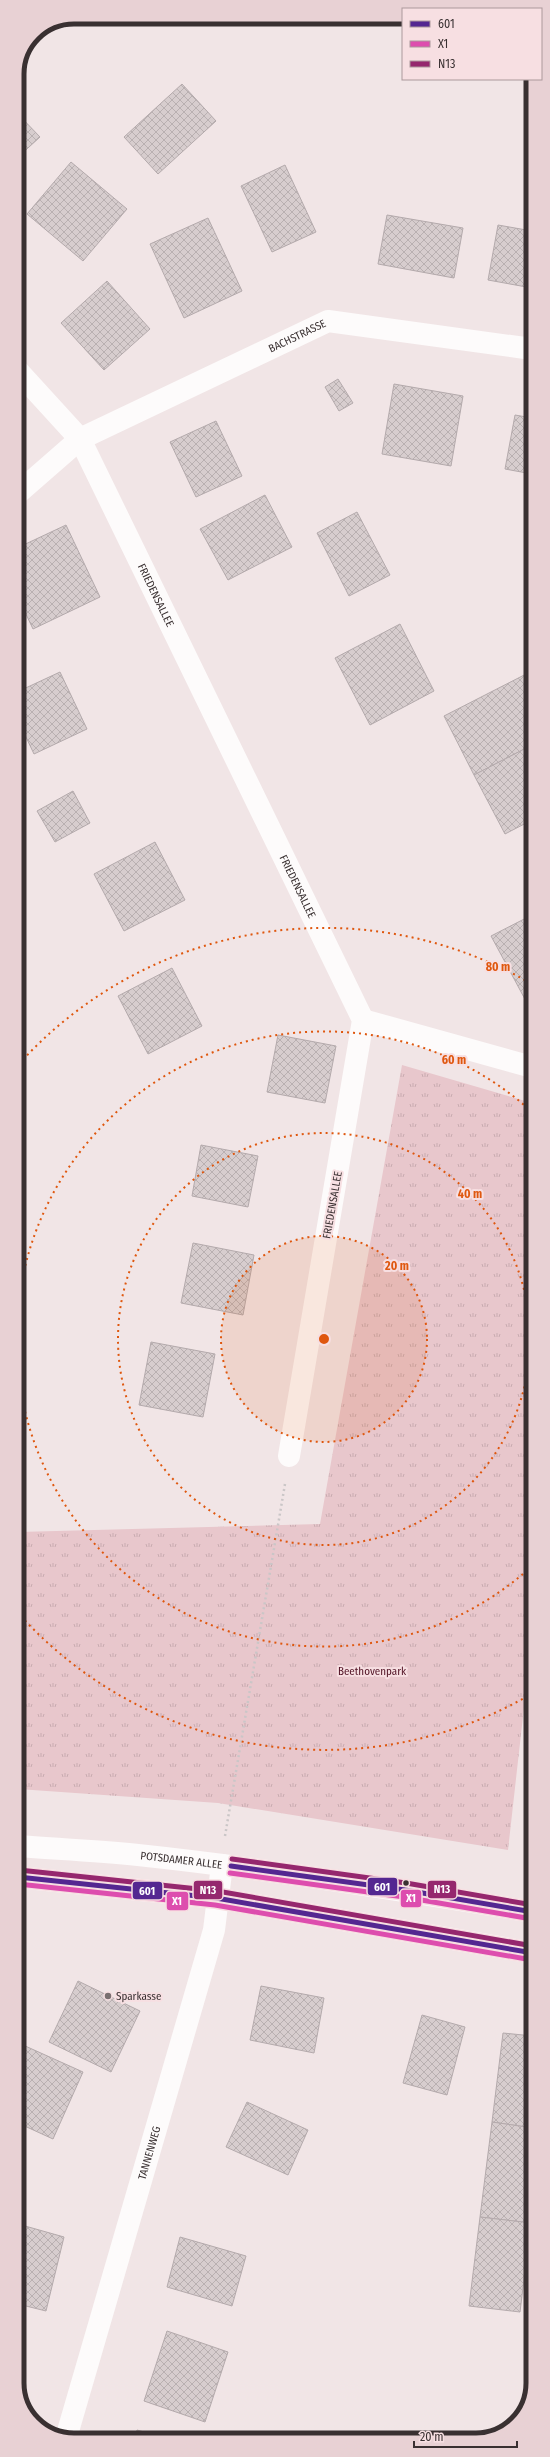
<svg xmlns="http://www.w3.org/2000/svg" width="550" height="2457" viewBox="0 0 550 2457" font-family="'Fira Sans Condensed',sans-serif">
<style>
.park{fill:url(#park-tufts)}
.building{fill:url(#building-cross-hatch);stroke:#b4aaac}
.lines{fill:none;stroke-linecap:round;stroke-linejoin:round}
.path{stroke:#cac6c7;stroke-width:2.5;stroke-dasharray:2 3;stroke-linecap:butt}
.minor{stroke:#fdfbfb;stroke-width:22}
.tertiary{stroke:#fdfbfb;stroke-width:22}
.bus-1-casing{stroke:#f7dfe2;stroke-width:8}
.bus-2-casing{stroke:#f7dfe2;stroke-width:8}
.bus-3-casing{stroke:#f7dfe2;stroke-width:8}
.bus-1{stroke:#542791;stroke-width:5}
.bus-2{stroke:#dd4dae;stroke-width:5}
.bus-3{stroke:#95276e;stroke-width:5}
.ring{fill:none;stroke:#df570e;stroke-width:2;stroke-dasharray:2 4}
.bus-dot{fill:#393031;stroke:#f7dfe2;stroke-width:1.5}
.poi-dot{fill:#796f70;stroke:#f7dfe2;stroke-width:1.5}
.labels{text-anchor:middle;stroke-width:4;stroke-linejoin:round;paint-order:stroke}
.street-label{font-size:11px;fill:#393031;stroke:#f7dfe2}
.park-label{font-size:11px;fill:#511224;stroke:#f7dfe2}
.poi-label{font-size:11px;fill:#393031;stroke:#f7dfe2;text-anchor:start}
.rim{fill:none;stroke:#393031;stroke-width:5}
.centre{fill:#df570e;stroke:#f7dfe2;stroke-width:2}
.ring-label{font-size:12px;text-anchor:middle;font-weight:bold;fill:#df570e;stroke:#f7dfe2;stroke-width:4;stroke-linejoin:round;paint-order:stroke}
.line-badge{stroke:#f7dfe2;stroke-width:1.5}
.badge-label{font-size:11px;text-anchor:middle;font-weight:bold;fill:#fff}
</style>
<defs>
<pattern id="park-tufts" width="24" height="20" patternUnits="userSpaceOnUse"><rect width="24" height="20" fill="#e8c7cc"/><path d="M3 7l-1-3M5 7V3M7 7l1-3M15 17l-1-3M17 17v-4M19 17l1-3" fill="none" stroke="#c8abb0"/></pattern>
<pattern id="building-cross-hatch" width="8" height="8" patternUnits="userSpaceOnUse"><rect width="8" height="8" fill="#d7cdce"/><path d="M0 0l8 8M0 8l8-8" fill="none" stroke="#b9b0b1"/></pattern>
</defs>
<rect width="100%" height="100%" fill="#f1e5e6"/>
<!-- park -->
<path class="park" d="M 402,1065 L 532,1103 L 533,1673 L 528,1672 L 508,1850 L 218,1803 L 18,1789 L 18,1532 L 320,1524 Z"/>
<!-- building -->
<g class="building">
<path d="M 182,84 L 216,121 L 158,174 L 124,137 Z"/>
<path d="M 17,113 L 40,137 L 17,158 Z"/>
<path d="M 71,162 L 127,209 L 83,261 L 27,214 Z"/>
<path d="M 285,165 L 316,232 L 272,252 L 241,186 Z"/>
<path d="M 387,215 L 463,228 L 454,278 L 378,264 Z"/>
<path d="M 208,218 L 242,291 L 184,318 L 150,244 Z"/>
<path d="M 498,225 L 532,231 L 532,288 L 488,280 Z"/>
<path d="M 107,281 L 150,329 L 104,370 L 61,323 Z"/>
<path d="M 338,379 L 353,403 L 339,411 L 325,387 Z"/>
<path d="M 394,384 L 463,396 L 451,466 L 382,454 Z"/>
<path d="M 515,415 L 532,418 L 532,474 L 505,469 Z"/>
<path d="M 216,421 L 242,476 L 196,497 L 170,442 Z"/>
<path d="M 265,495 L 292,547 L 228,580 L 200,529 Z"/>
<path d="M 357,512 L 390,575 L 349,596 L 317,533 Z"/>
<path d="M 66,525 L 100,597 L 33,629 L 17,595 L 17,548 Z"/>
<path d="M 400,624 L 434,691 L 370,725 L 335,658 Z"/>
<path d="M 532,671 L 532,745 L 474,775 L 444,716 Z"/>
<path d="M 60,672 L 87,729 L 34,754 L 17,718 L 17,692 Z"/>
<path d="M 532,745 L 532,820 L 505,834 L 474,775 Z"/>
<path d="M 73,791 L 90,823 L 55,842 L 37,811 Z"/>
<path d="M 155,842 L 185,900 L 124,931 L 94,874 Z"/>
<path d="M 532,915 L 532,1001 L 527,1003 L 491,936 Z"/>
<path d="M 172,968 L 202,1026 L 148,1054 L 118,996 Z"/>
<path d="M 278,1035 L 336,1046 L 325,1103 L 267,1092 Z"/>
<path d="M 201,1145 L 258,1156 L 248,1207 L 192,1196 Z"/>
<path d="M 193,1243 L 254,1255 L 243,1315 L 181,1303 Z"/>
<path d="M 151,1342 L 215,1354 L 203,1417 L 139,1405 Z"/>
<path d="M 78,1981 L 140,2011 L 111,2072 L 49,2042 Z"/>
<path d="M 261,1986 L 324,1998 L 314,2053 L 250,2040 Z"/>
<path d="M 422,2015 L 465,2027 L 447,2095 L 403,2083 Z"/>
<path d="M 503,2033 L 533,2036 L 533,2128 L 492,2122 Z"/>
<path d="M 23,2045 L 83,2072 L 53,2139 L 18,2123 L 18,2056 Z"/>
<path d="M 247,2102 L 308,2130 L 288,2175 L 226,2147 Z"/>
<path d="M 492,2122 L 533,2128 L 531,2223 L 480,2217 Z"/>
<path d="M 480,2217 L 531,2223 L 520,2312 L 469,2306 Z"/>
<path d="M 18,2224 L 64,2237 L 46,2311 L 18,2304 Z"/>
<path d="M 180,2237 L 246,2256 L 232,2306 L 167,2287 Z"/>
<path d="M 167,2331 L 228,2352 L 205,2422 L 144,2401 Z"/>
<path d="M 533,2362 L 533,2383 L 529,2394 L 527,2394 Z"/>
<path d="M 137,2430 L 173,2440 L 134,2440 Z"/>
</g>
<g class="lines">
<!-- path -->
<path class="path" d="M 225,1836 L 285,1484"/>
<!-- minor -->
<g class="minor">
<path id="s1" d="M 17,370 L 80,439 L 363,1020 L 289,1456"/>
<path id="s2" d="M 17,494 L 80,439 L 328,321 L 532,349"/>
<path d="M 363,1020 L 532,1067"/>
<path id="s3" d="M 66,2438 L 214,1930 L 222,1865"/>
</g>
<!-- tertiary -->
<g class="tertiary">
<path id="s4" d="M 18,1846 C 58,1849 98,1851 138,1855 C 270,1869 402,1890 533,1912"/>
<path d="M 18,1877 L 216,1898 L 533,1953"/>
</g>
<!-- bus-1 casing -->
<g class="bus-1-casing">
<g id="bus-1">
<path d="M 231,1866 L 405,1890 L 533,1912"/>
<path d="M 18,1877 L 216,1898 L 533,1953"/>
</g>
</g>
<!-- bus-2 casing -->
<g class="bus-2-casing">
<g id="bus-2">
<path d="M 230,1873 L 404,1897 L 532,1919"/>
<path d="M 18,1884 L 215,1905 L 532,1960"/>
</g>
</g>
<!-- bus-3 casing -->
<g class="bus-3-casing">
<g id="bus-3">
<path d="M 232,1859 L 406,1883 L 533,1905"/>
<path d="M 19,1870 L 217,1891 L 533,1946"/>
</g>
</g>
<!-- bus-1 -->
<use href="#bus-1" class="bus-1"/>
<!-- bus-2 -->
<use href="#bus-2" class="bus-2"/>
<!-- bus-3 -->
<use href="#bus-3" class="bus-3"/>
</g>
<!-- distance rings -->
<circle cx="324" cy="1339" r="103" fill="#df570e" fill-opacity=".12"/>
<g class="ring">
<circle cx="324" cy="1339" r="103"/>
<circle cx="324" cy="1339" r="206"/>
<path d="M532 1566A308 308 0 0 1 18 1371M18 1307A308 308 0 0 1 532 1112"/>
<path d="M533 1693A411 411 0 0 1 19 1614M19 1064A411 411 0 0 1 530 983"/>
</g>
<!-- markers -->
<circle class="bus-dot" cx="406" cy="1883" r="3.5"/>
<circle class="poi-dot" cx="108" cy="1996" r="4"/>
<g class="labels">
<!-- street labels -->
<g class="street-label">
<text dy="4" stroke="none"><textPath href="#s2" startOffset="324">BACHSTRASSE</textPath></text>
<text dy="4" stroke="none"><textPath href="#s1" startOffset="267">FRIEDENSALLEE</textPath></text>
<text dy="4" stroke="none"><textPath href="#s1" startOffset="591">FRIEDENSALLEE</textPath></text>
<text transform="translate(332 1205) rotate(-80)" y="4">FRIEDENSALLEE</text>
<text dy="4" stroke="none"><textPath href="#s4" startOffset="164">POTSDAMER ALLEE</textPath></text>
<text dy="4" stroke="none"><textPath href="#s3" startOffset="297">TANNENWEG</textPath></text>
</g>
<!-- park labels -->
<g class="park-label">
<text x="372" y="1675">Beethovenpark</text>
</g>
<!-- poi labels -->
<g class="poi-label">
<text x="116" y="2000">Sparkasse</text>
</g>
</g>
<!-- crop -->
<path d="M0 0H550V2457H0ZM74 24H476A50 50 0 0 1 526 74V2383A50 50 0 0 1 476 2433H74A50 50 0 0 1 24 2383V74A50 50 0 0 1 74 24Z" fill="#e8d1d4" fill-rule="evenodd"/>
<path class="rim" d="M74 24H476A50 50 0 0 1 526 74V2383A50 50 0 0 1 476 2433H74A50 50 0 0 1 24 2383V74A50 50 0 0 1 74 24Z"/>
<circle cx="324" cy="1339" r="6" class="centre"/>
<g class="ring-label">
<text x="498" y="971">80 m</text>
<text x="454" y="1064">60 m</text>
<text x="470" y="1198">40 m</text>
<text x="397" y="1270">20 m</text>
</g>
<g class="line-badge">
<rect x="367" y="1877" width="31" height="19" rx="4" fill="#542791"/>
<rect x="427" y="1880" width="30" height="19" rx="4" fill="#95276e"/>
<rect x="193" y="1880" width="30" height="20" rx="4" fill="#95276e"/>
<rect x="132" y="1881" width="31" height="19" rx="4" fill="#542791"/>
<rect x="400" y="1889" width="22" height="19" rx="4" fill="#dd4dae"/>
<rect x="166" y="1891" width="23" height="20" rx="4" fill="#dd4dae"/>
</g>
<g class="badge-label">
<text x="382" y="1891">601</text>
<text x="442" y="1893">N13</text>
<text x="208" y="1894">N13</text>
<text x="147" y="1895">601</text>
<text x="411" y="1902">X1</text>
<text x="177" y="1905">X1</text>
</g>
<!-- legend -->
<rect x="402" y="8" width="140" height="72" fill="#f7dfe2" stroke="#ab999b"/>
<rect x="410" y="21" width="20" height="6" fill="#542791" stroke="#ab999b"/>
<text x="438" y="28" font-size="12" fill="#393031">601</text>
<rect x="410" y="41" width="20" height="6" fill="#dd4dae" stroke="#ab999b"/>
<text x="438" y="48" font-size="12" fill="#393031">X1</text>
<rect x="410" y="61" width="20" height="6" fill="#95276e" stroke="#ab999b"/>
<text x="438" y="68" font-size="12" fill="#393031">N13</text>
<!-- scale -->
<path d="M414 2441v6h103v-6" fill="none" stroke="#393031" stroke-width="2"/>
<text x="420" y="2441" font-size="12" fill="#393031" stroke="#f7dfe2" stroke-width="3" paint-order="stroke">20 m</text>
</svg>
